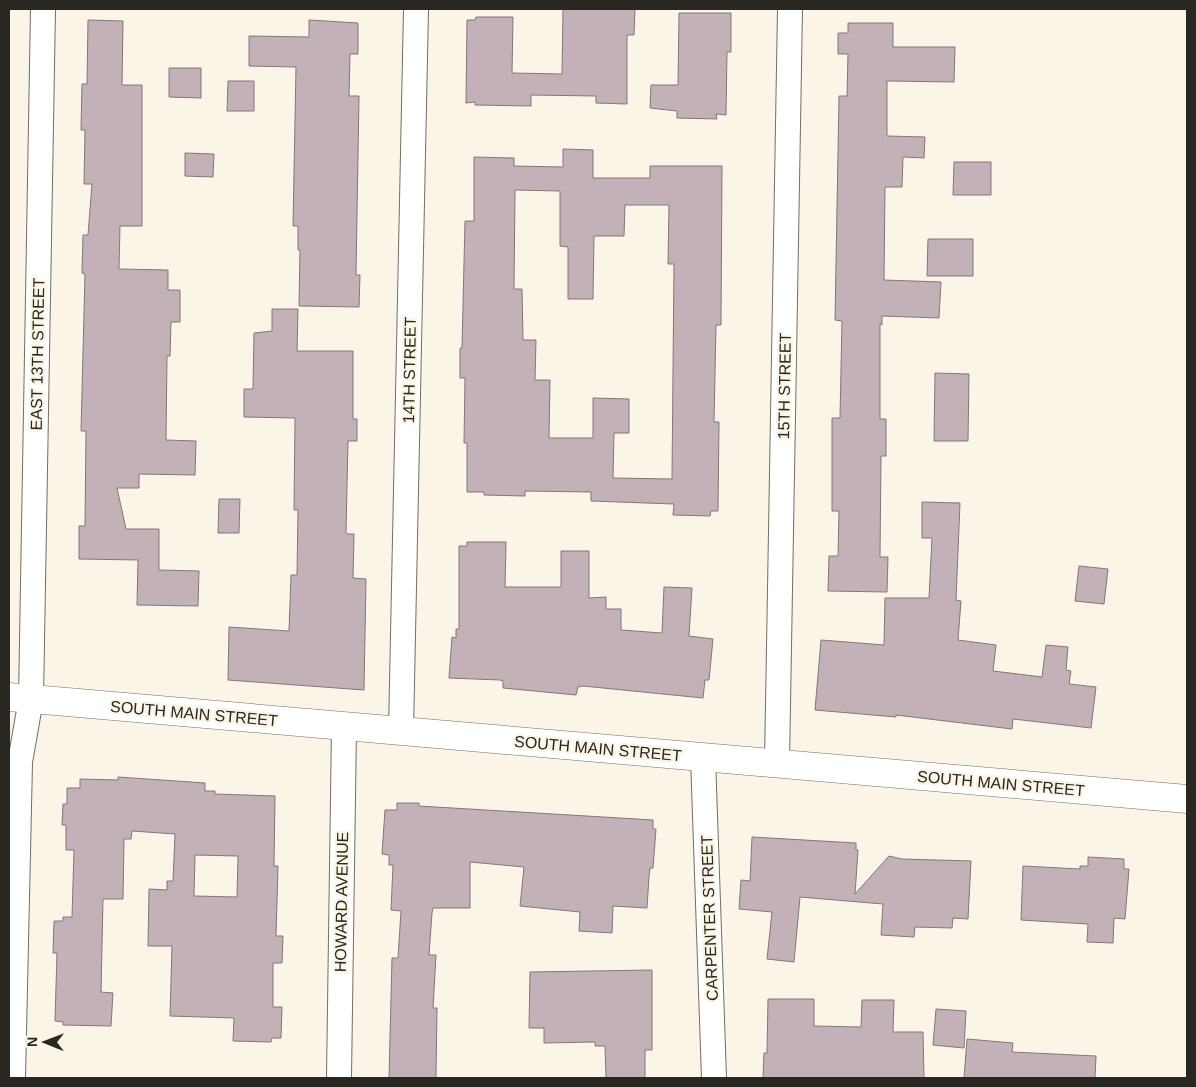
<svg xmlns="http://www.w3.org/2000/svg" width="1196" height="1087" viewBox="0 0 1196 1087" font-family="Helvetica,sans-serif">
<style>
.building{fill:#c2b2b8;stroke:#84757a;fill-rule:evenodd}
.lines{fill:none;stroke-linecap:round;stroke-linejoin:round}
.street-casing{stroke:#736e61;stroke-width:26}
.secondary-casing{stroke:#736e61;stroke-width:29}
.street{stroke:#fff;stroke-width:24}
.secondary{stroke:#fff;stroke-width:28}
.labels{text-anchor:middle;stroke-width:5;stroke-linejoin:round;paint-order:stroke}
.street-label{font-size:16px;fill:#2a2722;stroke:#fbf5e7}
</style>
<rect width="100%" height="100%" fill="#fbf5e7"/>
<!-- building -->
<g class="building">
<path d="M 563,9 L 635,9 L 634,35 L 627,35 L 627,104 L 596,103 L 596,96 L 531,95 L 531,106 L 475,105 L 475,102 L 466,103 L 467,20 L 475,20 L 476,17 L 513,17 L 512,73 L 562,74 Z"/>
<path d="M 679,13 L 731,13 L 731,52 L 727,52 L 726,115 L 716,114 L 717,119 L 677,118 L 677,111 L 650,108 L 651,85 L 678,85 Z"/>
<path d="M 88,20 L 123,21 L 122,85 L 142,85 L 142,226 L 120,226 L 119,269 L 168,270 L 168,290 L 180,290 L 180,322 L 171,322 L 170,356 L 167,356 L 166,440 L 196,441 L 195,475 L 139,474 L 139,488 L 117,488 L 126,529 L 159,529 L 159,570 L 199,571 L 198,606 L 137,605 L 138,560 L 79,559 L 79,526 L 85,526 L 86,431 L 81,431 L 85,274 L 82,273 L 83,235 L 88,235 L 92,184 L 84,184 L 85,130 L 81,130 L 82,84 L 87,84 Z"/>
<path d="M 309,20 L 358,23 L 358,54 L 350,54 L 349,96 L 359,96 L 356,275 L 360,275 L 359,307 L 299,306 L 300,250 L 298,250 L 298,226 L 293,226 L 296,67 L 249,66 L 249,36 L 309,37 Z"/>
<path d="M 848,23 L 893,23 L 893,47 L 955,47 L 954,82 L 887,81 L 887,136 L 925,137 L 924,158 L 903,157 L 902,187 L 885,187 L 884,280 L 941,282 L 939,318 L 882,316 L 882,325 L 880,324 L 880,419 L 886,419 L 886,456 L 881,456 L 880,557 L 888,557 L 887,592 L 828,591 L 829,556 L 838,556 L 839,511 L 832,511 L 832,418 L 840,418 L 842,321 L 835,320 L 839,96 L 847,96 L 848,54 L 838,54 L 838,33 L 848,33 Z"/>
<path d="M 169,68 L 201,68 L 201,98 L 169,97 Z"/>
<path d="M 228,81 L 254,81 L 254,111 L 227,111 Z"/>
<path d="M 563,149 L 593,150 L 593,178 L 650,178 L 650,166 L 722,166 L 721,325 L 716,325 L 714,422 L 719,422 L 718,511 L 711,511 L 710,516 L 673,515 L 674,504 L 591,501 L 591,492 L 525,491 L 525,496 L 484,495 L 484,492 L 467,492 L 467,443 L 464,443 L 465,378 L 460,378 L 460,348 L 462,348 L 465,221 L 474,221 L 474,157 L 514,158 L 514,166 L 563,167 ZM 515,190 L 560,191 L 560,246 L 568,247 L 568,299 L 593,299 L 594,236 L 624,236 L 625,205 L 669,205 L 668,264 L 674,264 L 672,479 L 613,478 L 614,433 L 629,433 L 629,399 L 593,398 L 593,438 L 549,438 L 550,380 L 535,380 L 536,340 L 523,340 L 522,289 L 514,289 Z"/>
<path d="M 185,153 L 214,154 L 213,177 L 185,176 Z"/>
<path d="M 954,162 L 991,162 L 991,195 L 953,195 Z"/>
<path d="M 928,239 L 973,239 L 973,276 L 927,276 Z"/>
<path d="M 272,309 L 298,309 L 297,351 L 353,351 L 353,419 L 357,419 L 357,441 L 348,441 L 346,532 L 347,534 L 354,534 L 353,578 L 366,579 L 364,690 L 228,680 L 229,627 L 289,631 L 291,575 L 297,575 L 298,510 L 294,510 L 295,418 L 244,417 L 244,389 L 253,389 L 254,333 L 272,331 Z"/>
<path d="M 935,373 L 969,374 L 968,441 L 934,441 Z"/>
<path d="M 219,499 L 240,499 L 239,533 L 218,533 Z"/>
<path d="M 922,502 L 960,503 L 956,600 L 961,601 L 958,640 L 996,645 L 993,671 L 1042,677 L 1046,645 L 1068,647 L 1066,670 L 1071,671 L 1069,684 L 1096,687 L 1091,728 L 1013,719 L 1012,729 L 896,715 L 896,717 L 815,710 L 821,640 L 884,645 L 885,598 L 929,598 L 932,538 L 922,538 Z"/>
<path d="M 467,542 L 506,542 L 505,587 L 561,587 L 561,551 L 589,551 L 589,598 L 606,597 L 606,609 L 621,609 L 621,630 L 662,633 L 664,587 L 692,588 L 689,636 L 713,639 L 709,680 L 705,680 L 703,698 L 583,686 L 578,687 L 576,695 L 503,688 L 503,681 L 500,680 L 449,678 L 452,637 L 456,638 L 456,629 L 459,629 L 459,546 L 467,546 Z"/>
<path d="M 1079,566 L 1108,569 L 1104,604 L 1075,601 Z"/>
<path d="M 118,777 L 205,783 L 205,791 L 215,791 L 215,794 L 275,796 L 274,866 L 278,866 L 276,936 L 283,936 L 282,963 L 273,963 L 273,1007 L 282,1007 L 281,1038 L 272,1038 L 271,1042 L 233,1041 L 234,1018 L 170,1016 L 172,946 L 148,946 L 149,889 L 167,890 L 167,881 L 173,881 L 175,834 L 132,831 L 131,839 L 124,839 L 123,899 L 103,899 L 101,992 L 113,993 L 111,1026 L 63,1025 L 63,1022 L 55,1021 L 57,953 L 53,953 L 54,921 L 63,921 L 63,917 L 72,917 L 74,850 L 66,850 L 66,825 L 62,825 L 63,804 L 67,804 L 67,788 L 80,788 L 80,779 L 118,780 ZM 195,855 L 238,856 L 237,897 L 194,896 Z"/>
<path d="M 397,803 L 419,803 L 419,806 L 653,820 L 653,829 L 656,829 L 653,868 L 650,868 L 649,876 L 647,908 L 613,906 L 612,933 L 579,931 L 580,912 L 520,906 L 524,867 L 470,862 L 470,908 L 433,908 L 432,913 L 429,955 L 436,955 L 433,1008 L 437,1008 L 436,1078 L 389,1078 L 392,958 L 398,958 L 401,911 L 391,910 L 393,865 L 389,865 L 389,855 L 382,854 L 385,810 L 397,810 Z"/>
<path d="M 752,837 L 856,843 L 856,850 L 858,850 L 855,894 L 889,856 L 902,859 L 971,861 L 968,919 L 953,918 L 952,928 L 915,927 L 914,937 L 881,935 L 883,904 L 800,897 L 794,962 L 767,959 L 772,912 L 739,909 L 741,880 L 750,881 Z"/>
<path d="M 1088,857 L 1124,859 L 1124,869 L 1129,869 L 1125,919 L 1114,918 L 1113,943 L 1087,942 L 1088,924 L 1021,920 L 1023,866 L 1080,869 L 1080,866 L 1088,866 Z"/>
<path d="M 652,970 L 652,1050 L 645,1050 L 645,1078 L 606,1078 L 605,1046 L 595,1046 L 595,1042 L 544,1043 L 544,1028 L 529,1028 L 530,972 Z"/>
<path d="M 768,999 L 814,999 L 814,1026 L 861,1027 L 862,1000 L 894,1000 L 893,1032 L 923,1032 L 924,1078 L 763,1078 L 764,1053 L 767,1053 Z"/>
<path d="M 936,1009 L 966,1011 L 964,1048 L 933,1045 Z"/>
<path d="M 967,1039 L 1013,1043 L 1012,1052 L 1096,1056 L 1095,1078 L 964,1078 Z"/>
</g>
<g class="lines">
<!-- street casing -->
<g class="street-casing">
<g id="street">
<path d="M 401,731 L 416,9"/>
<path d="M 703,757 L 714,1078"/>
<path d="M 777,763 L 790,9"/>
<path d="M 13,1078 L 20,762 L 31,699 L 43,9"/>
<path d="M 339,1078 L 344,726"/>
</g>
</g>
<!-- secondary casing -->
<g class="secondary-casing">
<path id="secondary" d="M 9,697 L 1187,799"/>
</g>
<!-- street -->
<use href="#street" class="street"/>
<!-- secondary -->
<use href="#secondary" class="secondary"/>
</g>
<g class="labels">
<!-- street labels -->
<g class="street-label">
<text transform="translate(37 354) rotate(-89)" y="6">EAST 13TH STREET</text>
<text transform="translate(409 370) rotate(-89)" y="6">14TH STREET</text>
<text transform="translate(784 386) rotate(-89)" y="6">15TH STREET</text>
<text transform="translate(194 713) rotate(5)" y="6">SOUTH MAIN STREET</text>
<text transform="translate(598 748) rotate(5)" y="6">SOUTH MAIN STREET</text>
<text transform="translate(1001 783) rotate(5)" y="6">SOUTH MAIN STREET</text>
<text transform="translate(341 902) rotate(-89)" y="6">HOWARD AVENUE</text>
<text transform="translate(709 918) rotate(-92)" y="6">CARPENTER STREET</text>
</g>
</g>
<!-- border -->
<rect width="1196" height="1087" fill="none" stroke="#2a2722" stroke-width="20"/>
<!-- north arrow -->
<g transform="translate(45 1042) rotate(271)" stroke="#fbf5e7" stroke-width="4" paint-order="stroke">
<path d="M0-4L9 19L0 12L-9 19Z" fill="#2a2722"/>
<text y="-8" font-size="14" font-weight="bold" text-anchor="middle" fill="#2a2722">N</text>
</g>
</svg>
